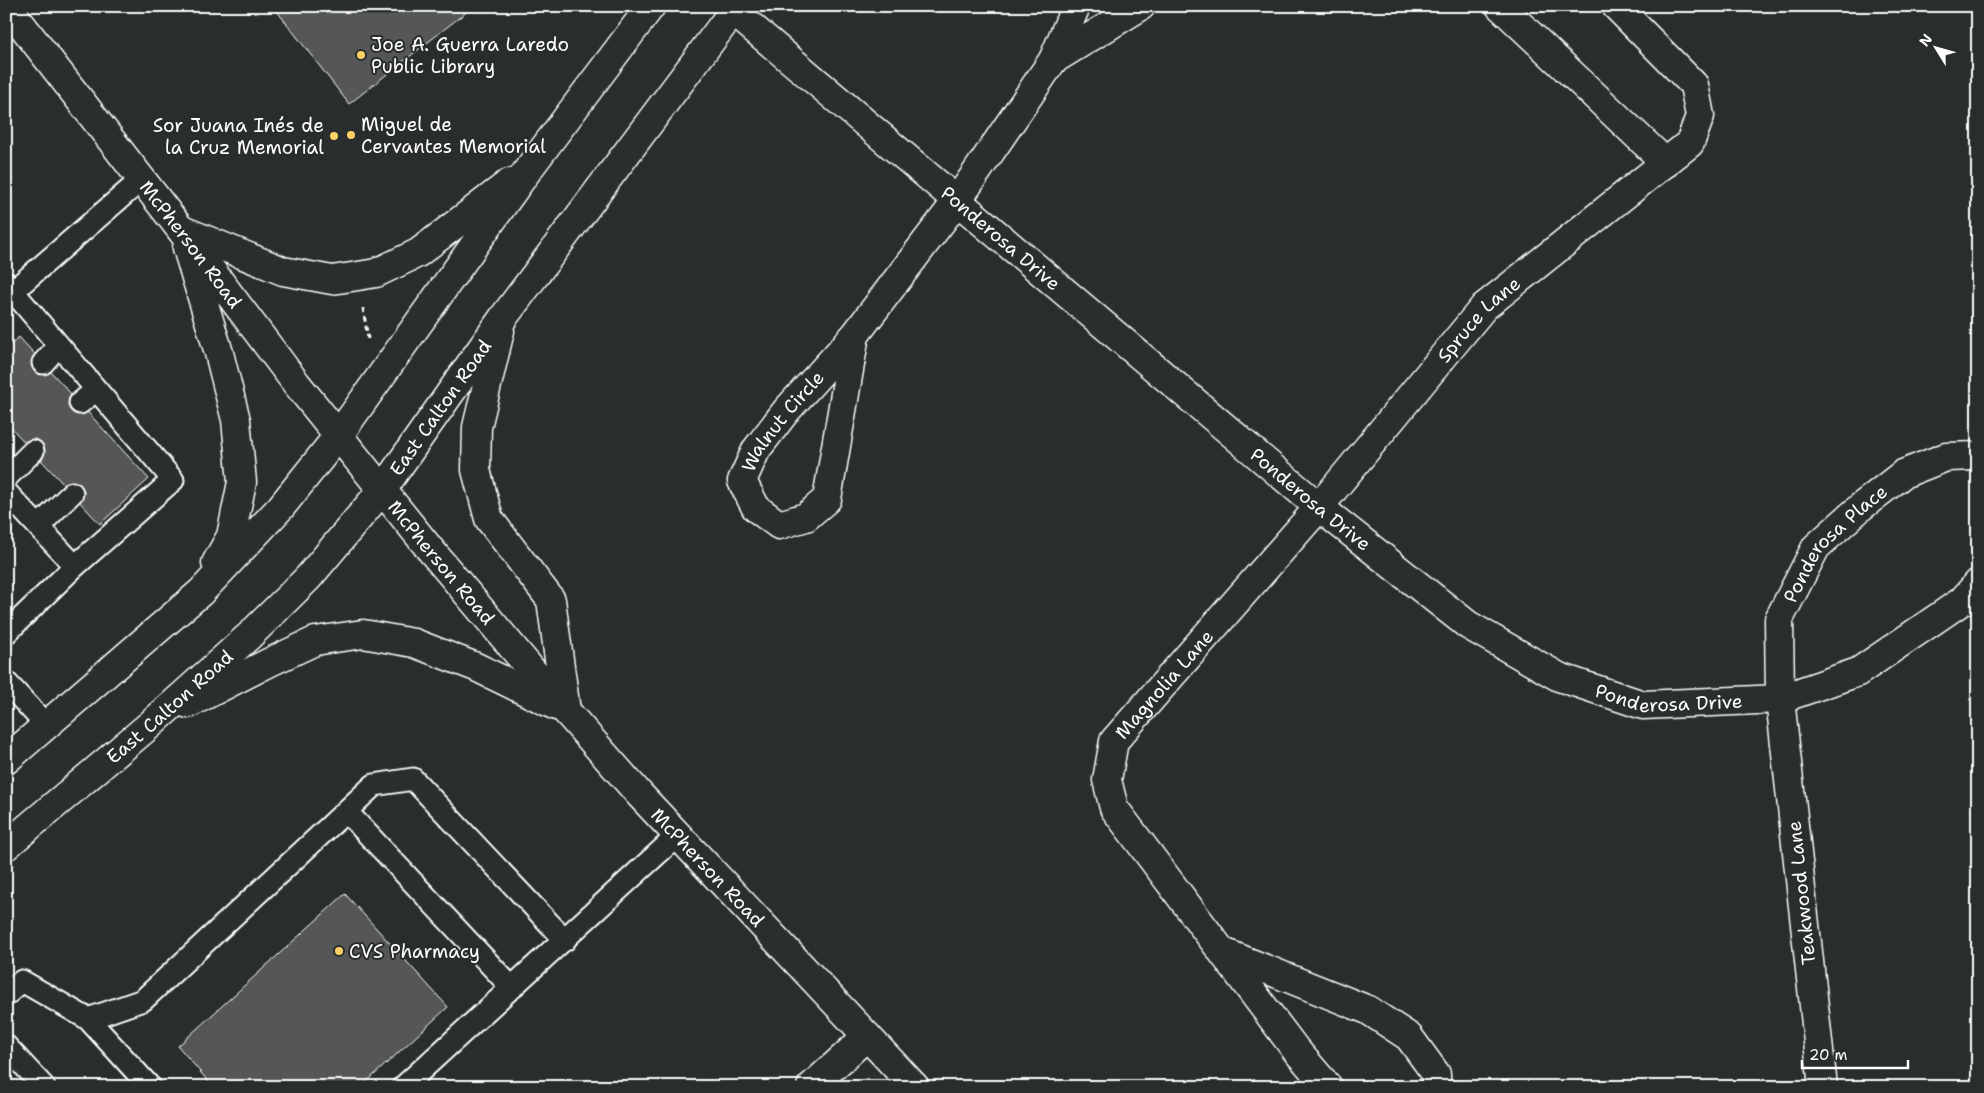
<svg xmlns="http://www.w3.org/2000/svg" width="1984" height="1093" viewBox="0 0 1984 1093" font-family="'Shantell Sans',sans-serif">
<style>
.building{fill:#555758;stroke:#fff}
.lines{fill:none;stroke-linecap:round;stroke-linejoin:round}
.service-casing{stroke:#fff;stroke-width:25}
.minor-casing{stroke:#fff;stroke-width:31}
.secondary-casing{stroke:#fff;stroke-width:31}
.path{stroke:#fff;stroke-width:3;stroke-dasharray:5 4;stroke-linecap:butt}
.service{stroke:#2a2d2e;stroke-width:21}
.minor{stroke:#2a2d2e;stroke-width:28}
.secondary{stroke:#2a2d2e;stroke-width:28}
.poi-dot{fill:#ffd166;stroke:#2a2d2e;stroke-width:2}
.labels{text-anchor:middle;stroke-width:4;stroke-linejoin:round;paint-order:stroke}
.poi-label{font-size:19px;fill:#fff;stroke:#2a2d2e;text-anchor:start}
.street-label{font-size:19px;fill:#fff;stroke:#2a2d2e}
</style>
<rect width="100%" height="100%" fill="#2a2d2e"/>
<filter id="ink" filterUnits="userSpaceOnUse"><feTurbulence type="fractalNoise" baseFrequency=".02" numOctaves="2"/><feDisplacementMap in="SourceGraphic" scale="10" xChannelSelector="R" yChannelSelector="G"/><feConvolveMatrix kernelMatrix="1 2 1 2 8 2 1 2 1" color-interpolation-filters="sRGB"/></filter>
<g filter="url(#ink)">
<!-- building -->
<g class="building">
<path d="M 273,6 L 474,6 L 349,104 Z"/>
<path d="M 19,337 L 149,479 L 100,524 L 6,422 L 6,349 Z"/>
<path d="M 345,894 L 448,1007 L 361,1087 L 213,1087 L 178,1046 Z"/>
</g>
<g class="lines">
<!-- service casing -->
<g class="service-casing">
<g id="service">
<path d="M 6,283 L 173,480 L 75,566"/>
<path d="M 6,297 L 142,179"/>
<path d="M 43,363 L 58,346"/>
<path d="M 80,403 L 96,390"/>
<path d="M 6,478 L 33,451"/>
<path d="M 6,492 L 75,566 L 6,633"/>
<path d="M 39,526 L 72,493"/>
<path d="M 6,682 L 46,725"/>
<path d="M 346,811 L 512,988"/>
<path d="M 6,995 L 22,981 L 88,1019 L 150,1087"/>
<path d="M 88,1019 L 143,1000 L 374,785 L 413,779 L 565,940"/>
<path d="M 6,1046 L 44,1087"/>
<path d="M 403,1087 L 678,835"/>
</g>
</g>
<!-- minor casing -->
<g class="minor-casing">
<g id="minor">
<path id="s1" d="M 727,6 L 1319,507 L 1468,625 L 1559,677 L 1643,705 L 1780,699 L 1858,672 L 1962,601 L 1978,583"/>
<path d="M 1500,6 L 1666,163"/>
<path d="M 1053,60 L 1141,6"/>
<path id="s2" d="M 855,335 L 827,499 L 806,517 L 779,525 L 756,508 L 742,481 L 756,450 L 786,411 L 855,335 L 957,201 L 1053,60 L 1076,6"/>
<path d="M 1223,952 L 1368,1010 L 1409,1037 L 1436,1074 L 1436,1087"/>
<path d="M 811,1087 L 867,1036"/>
<path id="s3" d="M 1328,1087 L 1296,1050 L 1114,808 L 1107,780 L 1114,741 L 1319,507 L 1484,307 L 1690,143 L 1700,116 L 1694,85 L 1616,6"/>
<path id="s4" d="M 1823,1087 L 1780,699 L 1779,619 L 1816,547 L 1862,506 L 1903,474 L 1946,457 L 1978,456"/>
</g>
</g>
<!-- secondary casing -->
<g class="secondary-casing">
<g id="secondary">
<path id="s5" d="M 7,6 L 181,230 L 296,383 L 429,548 L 566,711 L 640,795 L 915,1087"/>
<path d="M 182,230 L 283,271 L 332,280 L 358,276 L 376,273 L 418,253 L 509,183"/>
<path d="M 187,248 L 219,353 L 236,420 L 242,482 L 231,536 L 216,563"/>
<path d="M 500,331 L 477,427 L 476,470 L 489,519 L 551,600 L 566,711"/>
<path d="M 188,704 L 270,662 L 315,641 L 363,634 L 414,643 L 476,667 L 556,706"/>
<path d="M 6,760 L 201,592 L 281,507 L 338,436 L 530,167 L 651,6"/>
<path id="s6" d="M 6,846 L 152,723 L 249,636 L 308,578 L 382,490 L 503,318 L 737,6"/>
</g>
</g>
<!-- path -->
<path class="path" d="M 363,308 L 368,339"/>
<!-- service -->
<use href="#service" class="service"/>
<!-- minor -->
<use href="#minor" class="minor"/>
<!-- secondary -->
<use href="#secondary" class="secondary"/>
</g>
</g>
<!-- markers -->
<g class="poi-dot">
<circle cx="361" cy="55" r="5"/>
<circle cx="351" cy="135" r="5"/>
<circle cx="334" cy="136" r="5"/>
<circle cx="339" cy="951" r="5"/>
</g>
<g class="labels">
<!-- poi labels -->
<g class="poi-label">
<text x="371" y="51">Joe A. Guerra Laredo<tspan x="371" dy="22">Public Library</tspan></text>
<text x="361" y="131">Miguel de<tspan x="361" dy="22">Cervantes Memorial</tspan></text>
<text x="324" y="132" text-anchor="end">Sor Juana Inés de<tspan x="324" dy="22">la Cruz Memorial</tspan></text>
<text x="349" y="958">CVS Pharmacy</text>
</g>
<!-- street labels -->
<g class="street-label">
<text dy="7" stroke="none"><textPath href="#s1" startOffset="359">Ponderosa Drive</textPath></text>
<text dy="7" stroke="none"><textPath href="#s5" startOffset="301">McPherson Road</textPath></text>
<text dy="7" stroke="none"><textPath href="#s3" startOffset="978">Spruce Lane</textPath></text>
<text dy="7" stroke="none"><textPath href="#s6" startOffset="620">East Calton Road</textPath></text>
<text dy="7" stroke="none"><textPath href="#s2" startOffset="354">Walnut Circle</textPath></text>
<text dy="7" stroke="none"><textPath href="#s1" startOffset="764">Ponderosa Drive</textPath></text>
<text dy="7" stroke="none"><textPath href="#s4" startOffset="566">Ponderosa Place</textPath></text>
<text dy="7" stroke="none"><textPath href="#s5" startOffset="706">McPherson Road</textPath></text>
<text dy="7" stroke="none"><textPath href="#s3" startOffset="496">Magnolia Lane</textPath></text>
<text dy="7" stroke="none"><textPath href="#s1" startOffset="1184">Ponderosa Drive</textPath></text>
<text dy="7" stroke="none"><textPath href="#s6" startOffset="215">East Calton Road</textPath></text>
<text dy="7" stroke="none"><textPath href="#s5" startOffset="1111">McPherson Road</textPath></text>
<text transform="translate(1801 893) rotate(-96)" y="7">Teakwood Lane</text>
</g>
</g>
<!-- margin -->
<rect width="1984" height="1093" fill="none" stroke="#2a2d2e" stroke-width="25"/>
<rect x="12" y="12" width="1959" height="1068" fill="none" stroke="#fff" stroke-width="2" filter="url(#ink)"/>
<!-- north arrow -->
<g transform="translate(1936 48) rotate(307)" stroke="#2a2d2e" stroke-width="4" paint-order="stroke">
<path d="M0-4L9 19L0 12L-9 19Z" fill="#ffffff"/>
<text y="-8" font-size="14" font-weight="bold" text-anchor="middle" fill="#ffffff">N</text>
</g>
<!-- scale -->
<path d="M1802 1060v8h106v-8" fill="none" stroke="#ffffff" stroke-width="2.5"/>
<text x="1809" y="1060" font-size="15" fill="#ffffff" stroke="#2a2d2e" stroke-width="4" paint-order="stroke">20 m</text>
</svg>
